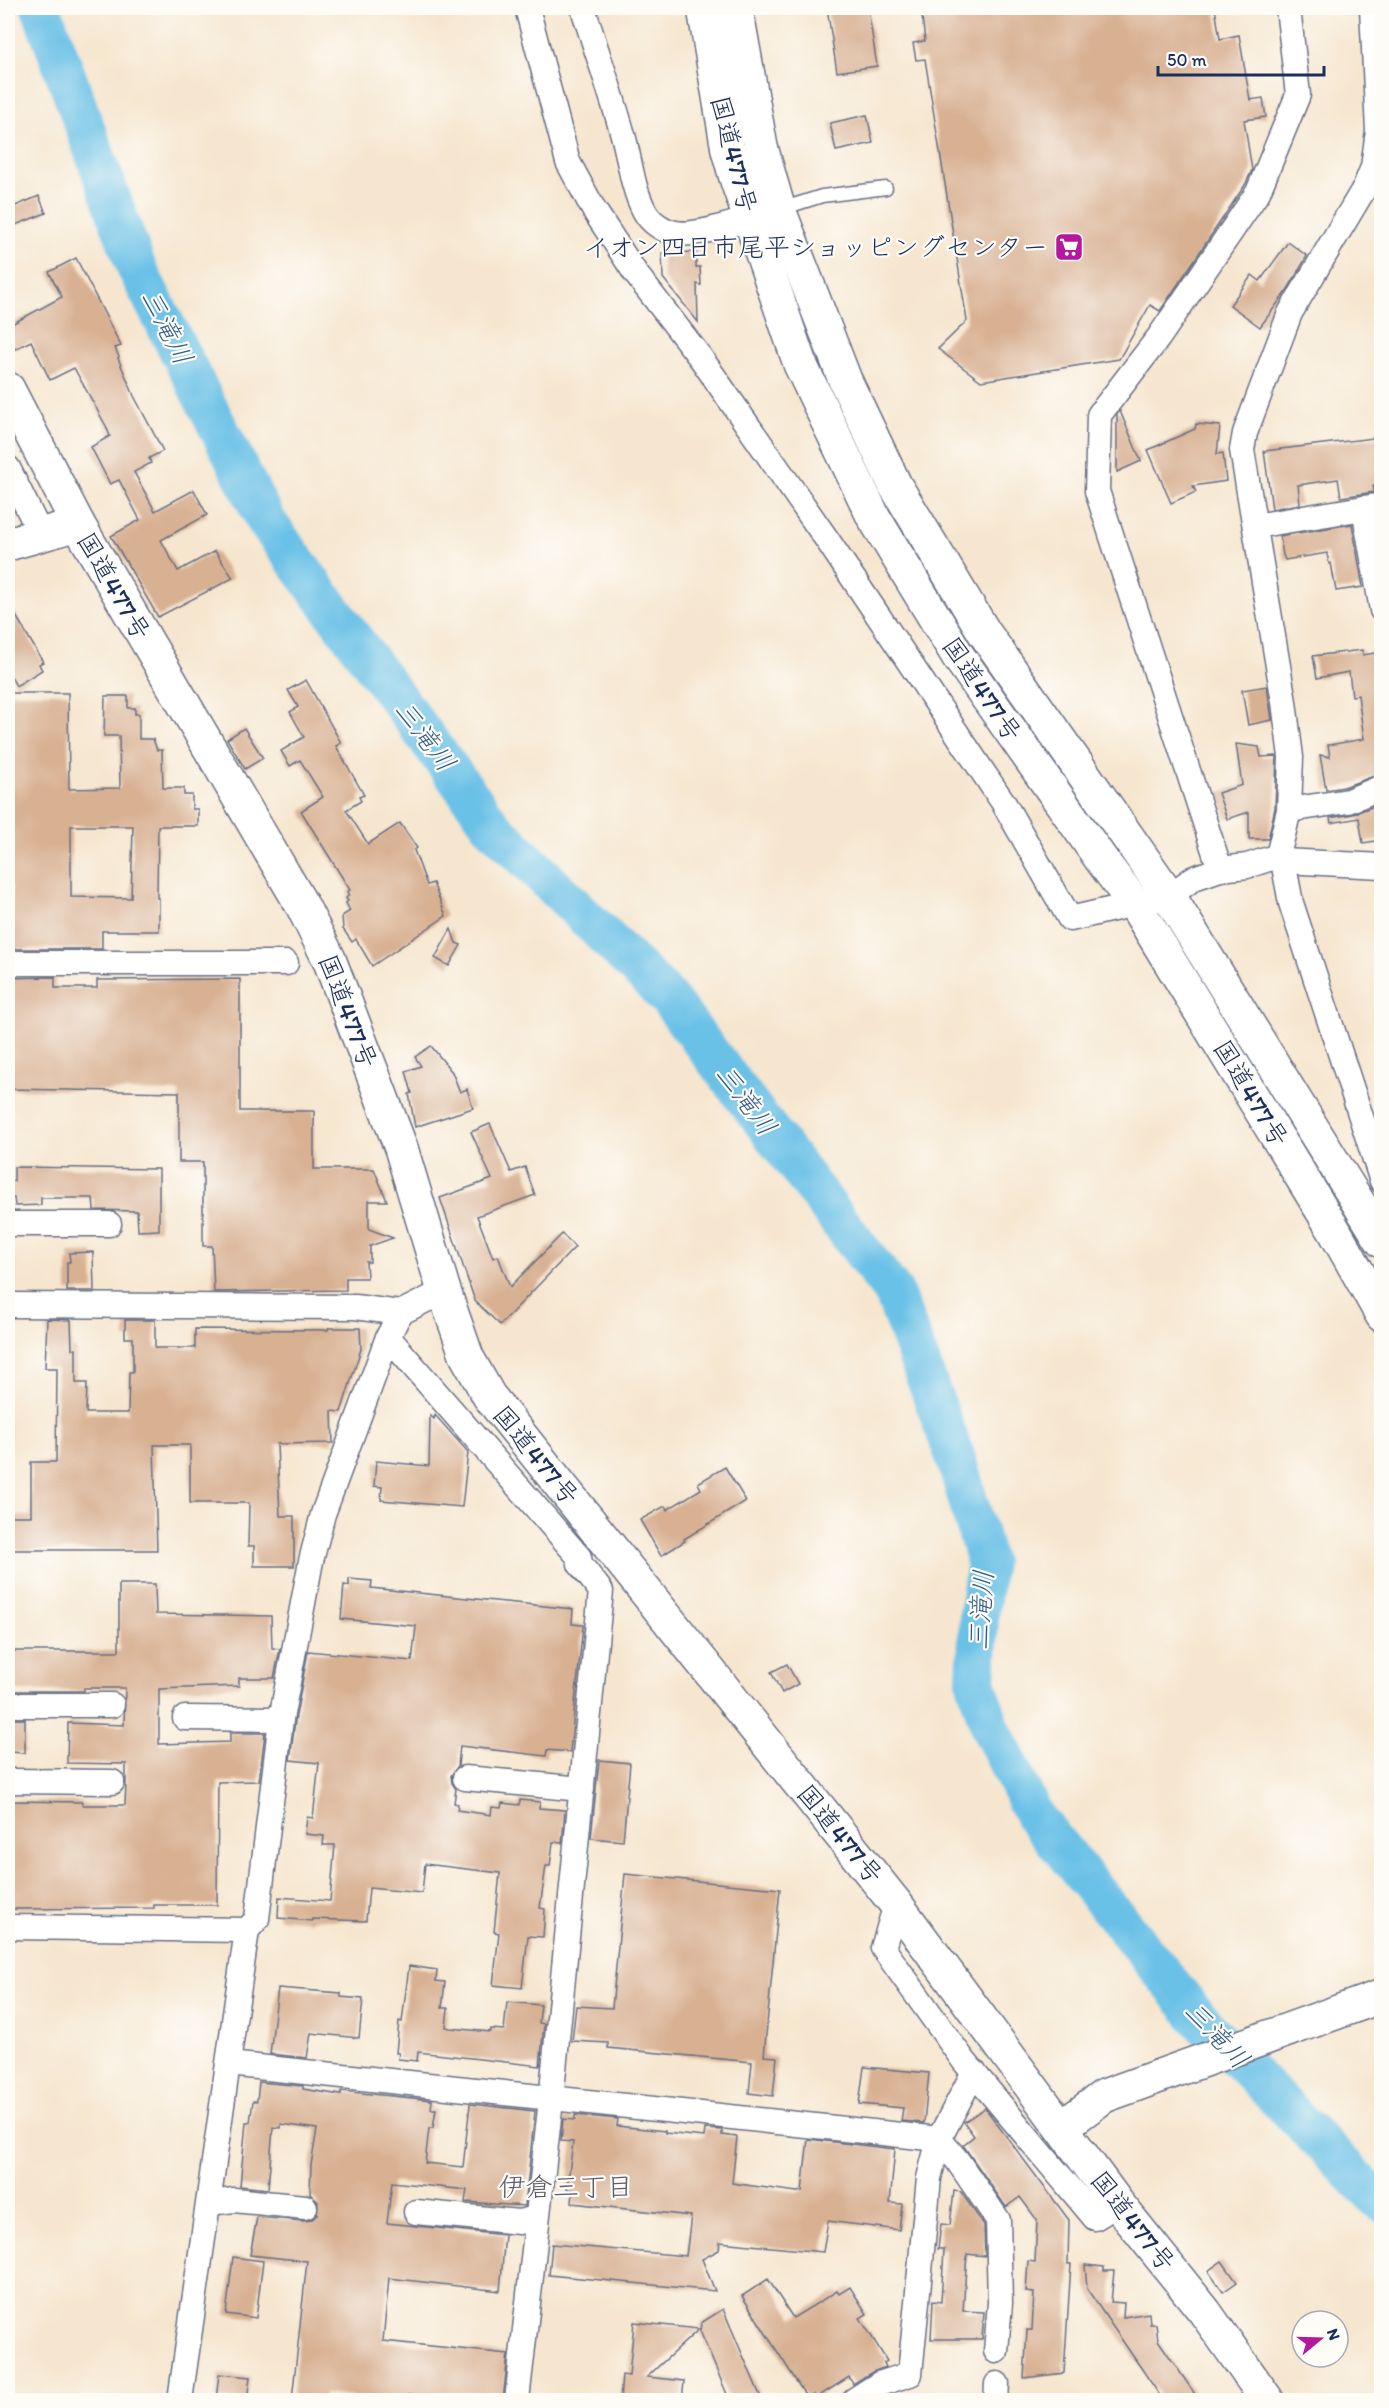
<svg xmlns="http://www.w3.org/2000/svg" width="1389" height="2408" viewBox="0 0 1389 2408" font-family="Itim,'Klee One',sans-serif">
<style>
.lines{fill:none;stroke-linecap:round;stroke-linejoin:round}
.river{stroke:#6ac1e7;stroke-width:40}
.building{fill:#d8b092;fill-rule:evenodd}
.lane-casing{stroke:#686f86;stroke-width:15}
.street-casing{stroke:#686f86;stroke-width:27}
.secondary-casing{stroke:#686f86;stroke-width:36}
.highway-casing{stroke:#686f86;stroke-width:36}
.lane{stroke:#fff;stroke-width:12}
.street{stroke:#fff;stroke-width:24}
.secondary{stroke:#fff;stroke-width:33}
.highway{stroke:#fff;stroke-width:33}
.labels{text-anchor:middle;stroke-width:4.5;stroke-linejoin:round;paint-order:stroke}
.street-label{font-size:26px;fill:#1b2f5e;stroke:#fdfcf7}
.poi-label{font-size:26px;fill:#1b2f5e;stroke:#fdfcf7;text-anchor:end}
.water-label{font-size:27px;font-style:italic;fill:#335b87;stroke:#fdfcf7}
.neighbourhood-label{font-size:27px;fill:#5d5c70;stroke:#fdfcf7}
</style>
<rect width="100%" height="100%" fill="#fdfcf7"/>
<filter id="ink" filterUnits="userSpaceOnUse"><feTurbulence type="fractalNoise" baseFrequency=".0167" numOctaves="2"/><feDisplacementMap in="SourceGraphic" scale="12" xChannelSelector="R" yChannelSelector="G"/><feConvolveMatrix kernelMatrix="1 2 1 2 8 2 1 2 1" color-interpolation-filters="sRGB"/></filter>
<filter id="wash" filterUnits="userSpaceOnUse"><feTurbulence type="fractalNoise" baseFrequency=".008" numOctaves="4" result="noise"/><feDisplacementMap in="SourceGraphic" scale="24" xChannelSelector="R" yChannelSelector="G"/><feGaussianBlur stdDeviation="1.35" result="paint"/><feColorMatrix in="noise" values="0 0 0 0 0 0 0 0 0 0 0 0 0 0 0 0 0 1.4 0 .05"/><feComposite in="paint" operator="in"/></filter>
<g filter="url(#wash)">
<rect width="100%" height="100%" fill="#f6e6cf"/>
<g class="lines">
<!-- river -->
<path class="river" d="M 41,8 L 137,269 L 266,521 L 492,826 L 668,998 L 894,1293 L 956,1459 L 986,1562 L 979,1614 L 976,1682 L 990,1727 L 1033,1814 L 1206,2027 L 1382,2204"/>
</g>
<g id="blocks">
<!-- building -->
<g class="building">
<path d="M 827,8 L 868,8 L 877,66 L 837,72 Z"/>
<path d="M 921,8 L 1215,8 L 1220,39 L 1239,35 L 1250,100 L 1263,98 L 1266,117 L 1244,120 L 1252,170 L 1245,185 L 1160,311 L 1150,305 L 1119,359 L 981,381 L 938,349 L 967,321 L 925,59 L 916,60 L 913,43 L 925,41 Z"/>
<path d="M 867,115 L 873,143 L 836,151 L 830,123 Z"/>
<path d="M 39,196 L 46,213 L 8,228 L 8,209 Z"/>
<path d="M 1288,242 L 1307,256 L 1288,289 L 1260,327 L 1230,305 L 1252,275 L 1260,281 Z"/>
<path d="M 696,252 L 696,267 L 700,267 L 701,285 L 697,284 L 698,322 L 663,278 L 662,253 Z"/>
<path d="M 76,258 L 121,346 L 115,348 L 119,357 L 118,358 L 134,396 L 163,451 L 149,458 L 151,463 L 134,472 L 155,511 L 194,490 L 207,515 L 161,540 L 178,571 L 215,551 L 233,578 L 158,617 L 111,536 L 140,520 L 119,480 L 110,484 L 91,447 L 110,436 L 106,426 L 74,368 L 50,380 L 31,341 L 15,349 L 8,335 L 8,326 L 62,297 L 49,272 Z"/>
<path d="M 1120,411 L 1141,461 L 1117,472 L 1117,414 Z"/>
<path d="M 1196,424 L 1220,426 L 1217,454 L 1223,453 L 1226,481 L 1193,486 L 1196,492 L 1171,503 L 1148,450 L 1195,429 Z"/>
<path d="M 1382,437 L 1382,485 L 1373,486 L 1374,492 L 1341,497 L 1338,479 L 1298,485 L 1300,504 L 1272,509 L 1264,451 Z"/>
<path d="M 1352,524 L 1363,587 L 1336,591 L 1331,563 L 1329,564 L 1327,553 L 1285,560 L 1283,555 L 1280,536 Z"/>
<path d="M 8,602 L 43,662 L 39,664 L 42,670 L 16,686 L 8,671 Z"/>
<path d="M 1362,650 L 1363,655 L 1382,652 L 1382,773 L 1344,787 L 1326,790 L 1320,755 L 1330,757 L 1328,745 L 1364,739 L 1358,695 L 1352,696 L 1349,672 L 1317,678 L 1313,656 Z"/>
<path d="M 306,680 L 341,743 L 336,746 L 364,795 L 359,797 L 361,801 L 346,810 L 368,844 L 400,823 L 417,848 L 414,850 L 427,885 L 433,883 L 446,916 L 372,966 L 356,939 L 352,942 L 343,929 L 342,916 L 350,911 L 346,903 L 348,901 L 346,898 L 349,895 L 347,892 L 350,890 L 301,811 L 323,797 L 300,760 L 290,766 L 281,751 L 304,737 L 290,712 L 298,707 L 288,690 Z"/>
<path d="M 1267,686 L 1272,720 L 1248,725 L 1242,690 Z"/>
<path d="M 8,693 L 68,693 L 69,789 L 120,788 L 119,736 L 104,736 L 105,696 L 128,696 L 128,708 L 135,708 L 135,714 L 139,714 L 139,739 L 153,739 L 157,750 L 162,750 L 163,788 L 184,788 L 184,795 L 192,795 L 192,809 L 198,809 L 198,826 L 158,826 L 157,898 L 159,898 L 159,931 L 102,931 L 102,949 L 9,949 L 9,925 L 12,925 L 12,886 L 8,886 ZM 71,826 L 133,826 L 131,898 L 71,897 Z"/>
<path d="M 244,728 L 263,758 L 245,769 L 227,739 Z"/>
<path d="M 1236,744 L 1259,747 L 1261,757 L 1277,756 L 1275,808 L 1268,839 L 1249,839 L 1249,812 L 1227,819 L 1218,793 L 1242,785 Z"/>
<path d="M 1382,803 L 1382,840 L 1363,843 L 1359,818 L 1331,823 L 1330,818 L 1353,814 Z"/>
<path d="M 451,929 L 456,943 L 461,945 L 449,966 L 435,958 Z"/>
<path d="M 55,977 L 55,988 L 97,988 L 97,980 L 240,979 L 240,1111 L 314,1111 L 314,1169 L 374,1169 L 387,1201 L 369,1201 L 369,1229 L 393,1238 L 370,1246 L 370,1262 L 366,1262 L 367,1278 L 346,1278 L 346,1290 L 214,1292 L 212,1246 L 203,1246 L 203,1162 L 179,1162 L 179,1092 L 8,1089 L 8,978 Z"/>
<path d="M 431,1046 L 452,1072 L 460,1092 L 467,1089 L 473,1108 L 415,1127 L 409,1094 L 412,1093 L 406,1071 L 421,1066 L 415,1057 Z"/>
<path d="M 490,1124 L 511,1172 L 525,1167 L 535,1195 L 477,1216 L 493,1258 L 498,1256 L 510,1287 L 562,1234 L 575,1247 L 500,1325 L 475,1301 L 440,1198 L 492,1179 L 471,1132 Z"/>
<path d="M 14,1167 L 159,1169 L 159,1230 L 138,1231 L 137,1211 L 94,1210 L 93,1198 L 41,1198 L 41,1205 L 15,1206 L 14,1198 L 8,1198 L 8,1181 L 14,1181 Z"/>
<path d="M 93,1252 L 94,1291 L 67,1291 L 67,1262 L 70,1262 L 69,1253 Z"/>
<path d="M 47,1319 L 71,1320 L 72,1349 L 76,1349 L 76,1383 L 87,1383 L 86,1413 L 128,1413 L 129,1372 L 133,1372 L 133,1338 L 125,1338 L 125,1320 L 155,1320 L 155,1348 L 195,1348 L 195,1329 L 328,1330 L 328,1328 L 360,1328 L 361,1349 L 341,1412 L 332,1411 L 333,1443 L 277,1444 L 280,1516 L 294,1516 L 294,1566 L 254,1566 L 254,1546 L 248,1546 L 249,1503 L 190,1503 L 190,1445 L 154,1445 L 157,1550 L 8,1550 L 8,1516 L 31,1516 L 31,1462 L 56,1462 L 57,1368 L 45,1368 Z"/>
<path d="M 430,1415 L 434,1419 L 435,1415 L 468,1452 L 462,1507 L 381,1500 L 382,1487 L 374,1486 L 376,1461 L 429,1466 Z"/>
<path d="M 725,1467 L 746,1501 L 684,1539 L 685,1541 L 661,1556 L 640,1520 L 665,1506 L 667,1510 L 701,1489 L 698,1483 Z"/>
<path d="M 349,1579 L 372,1581 L 371,1588 L 573,1609 L 572,1624 L 583,1625 L 570,1752 L 547,1750 L 546,1756 L 460,1746 L 458,1766 L 451,1776 L 452,1783 L 456,1789 L 454,1803 L 458,1804 L 457,1810 L 491,1815 L 492,1807 L 501,1808 L 502,1803 L 519,1805 L 520,1800 L 540,1802 L 539,1808 L 565,1810 L 562,1843 L 553,1842 L 550,1866 L 546,1866 L 540,1908 L 545,1909 L 543,1937 L 528,1936 L 522,1988 L 493,1985 L 499,1933 L 494,1932 L 500,1873 L 425,1864 L 422,1893 L 369,1888 L 366,1921 L 312,1919 L 312,1921 L 278,1918 L 279,1897 L 330,1901 L 335,1845 L 323,1845 L 324,1836 L 305,1834 L 307,1817 L 313,1818 L 319,1763 L 290,1760 L 295,1721 L 308,1651 L 412,1661 L 416,1626 L 341,1619 L 344,1585 L 349,1586 Z"/>
<path d="M 119,1584 L 155,1584 L 156,1614 L 271,1616 L 272,1648 L 280,1649 L 274,1678 L 239,1678 L 239,1686 L 159,1689 L 159,1744 L 230,1742 L 230,1733 L 265,1733 L 259,1781 L 218,1782 L 217,1905 L 154,1905 L 154,1908 L 8,1909 L 9,1801 L 82,1802 L 82,1805 L 125,1805 L 126,1782 L 126,1764 L 67,1763 L 68,1723 L 124,1725 L 125,1688 L 84,1688 L 84,1691 L 8,1691 L 8,1651 L 119,1651 Z"/>
<path d="M 787,1664 L 798,1684 L 782,1693 L 771,1672 Z"/>
<path d="M 8,1719 L 25,1719 L 25,1753 L 8,1752 Z"/>
<path d="M 599,1760 L 630,1763 L 623,1841 L 591,1838 Z"/>
<path d="M 625,1874 L 780,1889 L 764,2056 L 777,2057 L 773,2096 L 749,2093 L 752,2062 L 608,2048 L 608,2043 L 572,2041 L 576,2006 L 612,2008 Z"/>
<path d="M 409,1966 L 437,1970 L 436,1981 L 445,1982 L 442,2008 L 448,2008 L 446,2027 L 450,2028 L 490,2032 L 491,2029 L 504,2030 L 507,2002 L 541,2005 L 539,2023 L 544,2024 L 540,2066 L 418,2052 L 417,2061 L 398,2059 L 399,2053 L 396,2053 L 399,2021 L 402,2022 Z"/>
<path d="M 278,1988 L 341,1993 L 341,1997 L 363,1999 L 359,2038 L 311,2033 L 307,2058 L 270,2054 Z"/>
<path d="M 864,2067 L 929,2073 L 924,2123 L 901,2121 L 903,2108 L 859,2104 Z"/>
<path d="M 259,2082 L 303,2086 L 303,2089 L 341,2095 L 341,2091 L 432,2100 L 431,2109 L 436,2109 L 433,2128 L 429,2128 L 425,2163 L 463,2167 L 470,2104 L 535,2111 L 525,2206 L 465,2202 L 467,2190 L 392,2182 L 387,2223 L 505,2235 L 500,2291 L 389,2278 L 383,2341 L 508,2354 L 503,2400 L 469,2400 L 409,2395 L 408,2400 L 379,2400 L 324,2394 L 324,2400 L 292,2400 L 307,2261 L 250,2255 L 257,2217 L 304,2221 L 311,2220 L 317,2215 L 318,2202 L 310,2194 L 311,2165 L 317,2129 L 281,2124 L 281,2128 L 273,2127 L 268,2189 L 240,2186 L 246,2122 L 250,2122 L 253,2101 L 257,2101 Z"/>
<path d="M 985,2108 L 1069,2220 L 1068,2264 L 1071,2264 L 1064,2373 L 1024,2378 L 1027,2330 L 1032,2330 L 1034,2293 L 1026,2292 L 1028,2261 L 1035,2262 L 1037,2220 L 1020,2197 L 1006,2207 L 963,2145 L 974,2136 L 964,2122 Z"/>
<path d="M 575,2115 L 618,2119 L 617,2126 L 665,2131 L 665,2133 L 704,2137 L 705,2129 L 722,2130 L 722,2135 L 737,2137 L 732,2183 L 797,2192 L 802,2191 L 808,2139 L 895,2149 L 890,2203 L 902,2204 L 899,2230 L 828,2221 L 823,2252 L 720,2242 L 719,2250 L 702,2259 L 715,2291 L 549,2275 L 552,2244 L 686,2256 L 691,2216 L 572,2203 L 573,2190 L 567,2189 L 573,2142 L 561,2141 L 563,2119 L 575,2120 Z"/>
<path d="M 954,2191 L 961,2192 L 984,2225 L 985,2256 L 967,2254 L 963,2311 L 984,2312 L 982,2339 L 931,2339 L 933,2301 L 941,2302 L 944,2249 L 938,2249 L 941,2224 L 950,2225 Z"/>
<path d="M 233,2257 L 263,2261 L 256,2318 L 226,2314 Z"/>
<path d="M 1222,2261 L 1237,2282 L 1223,2292 L 1208,2271 Z"/>
<path d="M 1085,2265 L 1104,2267 L 1104,2271 L 1114,2271 L 1111,2302 L 1124,2303 L 1123,2317 L 1149,2313 L 1150,2324 L 1156,2324 L 1158,2340 L 1199,2400 L 1163,2400 L 1087,2289 Z"/>
<path d="M 768,2279 L 793,2318 L 837,2291 L 839,2294 L 850,2287 L 867,2314 L 860,2318 L 887,2361 L 884,2363 L 886,2367 L 872,2372 L 853,2384 L 849,2377 L 816,2398 L 814,2394 L 807,2398 L 742,2296 Z"/>
<path d="M 723,2309 L 762,2400 L 740,2400 L 737,2395 L 729,2399 L 700,2331 L 701,2323 Z"/>
<path d="M 634,2322 L 699,2329 L 647,2377 L 684,2381 L 682,2400 L 620,2400 L 622,2375 L 629,2376 Z"/>
<path d="M 219,2374 L 250,2377 L 247,2400 L 216,2400 Z"/>
</g>
</g>
</g>
<g filter="url(#ink)">
<use href="#blocks" fill-opacity="0" stroke="#686f86" stroke-width="1.5"/>
<g class="lines">
<!-- lane casing -->
<g class="lane-casing">
<path id="lane" d="M 781,209 L 822,196 L 886,188"/>
</g>
<!-- street casing -->
<g class="street-casing">
<g id="street">
<path d="M 527,8 L 568,162 L 594,210 L 636,274 L 703,361 L 828,541 L 1003,802 L 1070,919 L 1169,896 L 1194,878 L 1220,869 L 1247,866 L 1278,856"/>
<path d="M 583,8 C 596,50 611,92 623,135 C 630,160 632,187 644,210 C 650,222 663,231 676,233 C 697,237 744,220 766,214"/>
<path d="M 8,468 L 41,535"/>
<path d="M 1364,508 L 1382,610"/>
<path d="M 1255,526 L 1382,505"/>
<path d="M 1289,810 L 1348,801 L 1382,787"/>
<path d="M 1278,856 L 1289,810 L 1291,757 L 1284,702 L 1242,450 L 1245,433 L 1290,313 L 1365,187 L 1373,167 L 1378,131 L 1372,8"/>
<path d="M 1278,856 L 1283,861 L 1291,903 L 1382,1181"/>
<path d="M 1283,861 L 1382,866"/>
<path d="M 1220,869 L 1097,491 L 1099,415 L 1159,337 L 1258,192 L 1298,95 L 1288,8"/>
<path d="M 8,963 L 286,963"/>
<path d="M 8,1224 L 109,1224"/>
<path d="M 8,1305 L 355,1307 L 400,1313"/>
<path d="M 388,1337 L 579,1557 L 580,1564 L 601,1591 L 551,2100 L 517,2400"/>
<path d="M 8,1705 L 112,1705"/>
<path d="M 185,1718 L 281,1719"/>
<path d="M 465,1778 L 582,1789"/>
<path d="M 8,1781 L 112,1782"/>
<path d="M 896,1904 L 883,1948 L 964,2061 L 1095,2218 L 1118,2204"/>
<path d="M 8,1927 L 247,1930"/>
<path d="M 229,2064 L 939,2139 L 957,2160 L 998,2220 L 1000,2303 L 996,2351"/>
<path d="M 209,2203 L 234,2200 L 305,2207"/>
<path d="M 416,2212 L 519,2222 L 537,2218"/>
<path d="M 180,2400 L 247,1930 L 257,1919 L 281,1719 L 311,1561 L 323,1514 L 388,1337 L 400,1313 L 444,1291"/>
<path d="M 854,2400 L 879,2384 L 910,2374 L 929,2178 L 939,2139 L 974,2072"/>
<path d="M 996,2400 L 997,2384"/>
</g>
</g>
<!-- secondary casing -->
<g class="secondary-casing">
<g id="secondary">
<path d="M 8,544 L 78,524"/>
<path d="M 1062,2127 L 1104,2096 L 1382,1996"/>
</g>
</g>
<!-- highway casing -->
<g class="highway-casing">
<g id="highway">
<path d="M 704,8 L 728,150 L 736,178 L 800,364 L 873,516 L 958,656 L 1103,862 L 1134,903 L 1334,1230 L 1382,1315"/>
<path d="M 736,8 L 761,147 L 779,210 L 845,380 L 895,485 L 984,632 L 1169,896 L 1382,1241"/>
<path d="M 8,389 L 78,524 L 303,907 L 329,959 L 401,1148 L 444,1291 L 467,1357 L 489,1396 L 896,1904 L 1118,2204 L 1205,2312 L 1267,2400"/>
</g>
</g>
<!-- lane -->
<use href="#lane" class="lane"/>
<!-- street -->
<use href="#street" class="street"/>
<!-- secondary -->
<use href="#secondary" class="secondary"/>
<!-- highway -->
<use href="#highway" class="highway"/>
</g>
</g>
<!-- icons -->
<defs>
<g id="supermarket-square" transform="scale(1.5)"><rect x="-9" y="-9" width="18" height="18" rx="4" fill="#b5179e" stroke="#fdfcf7"/><path d="M-6-5.5h2.5l.6 2H6L4.5 2H-2.5L-4.4-4H-6ZM-1.5 3.2a1.3 1.3 0 1 0 .1 0ZM3 3.2a1.3 1.3 0 1 0 .1 0Z" fill="#fff"/></g>
</defs>
<g fill-rule="evenodd">
<use href="#supermarket-square" x="1069" y="247"/>
</g>
<g class="labels">
<!-- street labels -->
<g class="street-label">
<text transform="translate(734 154) rotate(76)" y="9">国道477号</text>
<text transform="translate(114 586) rotate(60)" y="9">国道477号</text>
<text transform="translate(982 689) rotate(56)" y="9">国道477号</text>
<text transform="translate(348 1011) rotate(69)" y="9">国道477号</text>
<text transform="translate(1251 1093) rotate(59)" y="9">国道477号</text>
<text transform="translate(536 1455) rotate(51)" y="9">国道477号</text>
<text transform="translate(840 1834) rotate(51)" y="9">国道477号</text>
<text transform="translate(1133 2221) rotate(52)" y="9">国道477号</text>
</g>
<!-- poi labels -->
<g class="poi-label">
<text x="1048" y="256">イオン四日市尾平ショッピングセンター</text>
</g>
<!-- water labels -->
<g class="water-label">
<text transform="translate(167 327) rotate(63)" y="9">三滝川</text>
<text transform="translate(425 736) rotate(53)" y="9">三滝川</text>
<text transform="translate(746 1100) rotate(53)" y="9">三滝川</text>
<text transform="translate(981 1610) rotate(-86)" y="9">三滝川</text>
<text transform="translate(1217 2035) rotate(47)" y="9">三滝川</text>
</g>
<!-- neighbourhood labels -->
<g class="neighbourhood-label">
<text x="566" y="2196">伊倉三丁目</text>
</g>
</g>
<!-- margin -->
<rect width="1389" height="2408" fill="none" stroke="#fdfcf7" stroke-width="30"/>
<!-- north arrow -->
<g transform="translate(1320 2339) rotate(71)"><circle r="28" fill="#fdfcf7" stroke="#a3aaba" stroke-width="1.5"/>
<path d="M0-4.5L10 22L0 15L-10 22Z" fill="#b5179e"/>
<text y="-9" font-size="16" font-weight="bold" text-anchor="middle" fill="#1b2f5e">N</text>
</g>
<!-- scale -->
<path d="M1158 66v9h166v-9" fill="none" stroke="#1b2f5e" stroke-width="3"/>
<text x="1167" y="66" font-size="18" fill="#1b2f5e" stroke="#fdfcf7" stroke-width="4.5" paint-order="stroke">50 m</text>
</svg>
